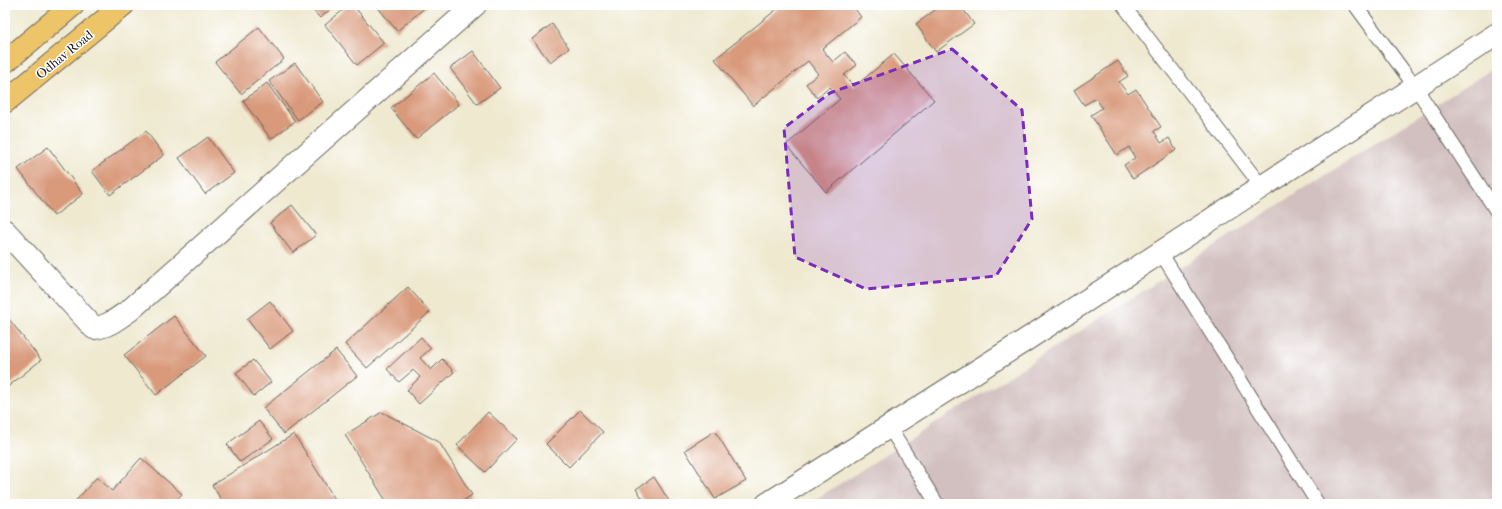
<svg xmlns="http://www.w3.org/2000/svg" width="1502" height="509" viewBox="0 0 1502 509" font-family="'IM FELL French Canon',serif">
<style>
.industrial{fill:#d2bfbf}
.building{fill:#d99a7b}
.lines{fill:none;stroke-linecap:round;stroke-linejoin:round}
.lane-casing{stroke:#66645b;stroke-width:15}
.street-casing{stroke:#66645b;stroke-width:24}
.primary-casing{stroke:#66645b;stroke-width:24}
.lane{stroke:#fff;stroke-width:13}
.street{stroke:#fff;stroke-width:22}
.primary{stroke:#eec469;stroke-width:22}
.marked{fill:#7b2cbf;fill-opacity:0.2;stroke:#7b2cbf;stroke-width:3;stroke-dasharray:8 5;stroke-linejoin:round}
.labels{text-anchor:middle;stroke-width:3;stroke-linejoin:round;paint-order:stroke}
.street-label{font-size:13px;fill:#1c1c1c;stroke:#fff}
</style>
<rect width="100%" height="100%" fill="#fff"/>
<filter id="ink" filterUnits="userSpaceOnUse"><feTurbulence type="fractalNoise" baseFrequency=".025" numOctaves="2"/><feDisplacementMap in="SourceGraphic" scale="8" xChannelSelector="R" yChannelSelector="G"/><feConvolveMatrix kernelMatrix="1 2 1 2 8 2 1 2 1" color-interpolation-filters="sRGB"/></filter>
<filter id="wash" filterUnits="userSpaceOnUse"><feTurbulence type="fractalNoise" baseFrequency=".012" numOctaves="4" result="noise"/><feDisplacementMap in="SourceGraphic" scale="16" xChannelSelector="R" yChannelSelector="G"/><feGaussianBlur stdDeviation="0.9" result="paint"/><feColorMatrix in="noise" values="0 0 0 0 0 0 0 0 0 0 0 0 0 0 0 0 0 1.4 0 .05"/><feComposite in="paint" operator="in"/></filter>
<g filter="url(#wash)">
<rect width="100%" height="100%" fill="#efe9d0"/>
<!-- industrial -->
<path class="industrial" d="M 1497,66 L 1497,504 L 808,504 Z"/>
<g id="blocks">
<!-- building -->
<g class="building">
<path d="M 308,5 L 336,5 L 320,18 Z"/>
<path d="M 349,5 L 353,5 L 384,43 L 357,65 L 325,25 Z"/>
<path d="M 376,5 L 428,5 L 397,31 Z"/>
<path d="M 782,5 L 852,5 L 861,17 L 822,49 L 833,62 L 845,52 L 857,65 L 844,75 L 854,87 L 894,54 L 934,100 L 826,192 L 786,145 L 840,99 L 830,87 L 817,98 L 806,84 L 818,74 L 808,61 L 753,106 L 715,59 Z"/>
<path d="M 942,5 L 960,5 L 974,24 L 936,52 L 916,24 Z"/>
<path d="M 552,24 L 569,48 L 550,62 L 532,39 Z"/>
<path d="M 259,27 L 284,59 L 241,94 L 215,62 Z"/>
<path d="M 473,51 L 500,88 L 477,104 L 450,68 Z"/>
<path d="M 1118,61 L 1128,76 L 1119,82 L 1128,94 L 1136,89 L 1161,127 L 1154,131 L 1161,143 L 1169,138 L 1176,150 L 1133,179 L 1124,165 L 1135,158 L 1129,147 L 1117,155 L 1091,115 L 1102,108 L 1096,98 L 1084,105 L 1074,90 Z"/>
<path d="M 295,63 L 323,102 L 298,120 L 269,81 Z"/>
<path d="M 434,73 L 459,104 L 416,139 L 391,108 Z"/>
<path d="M 267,83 L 295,121 L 271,139 L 243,101 Z"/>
<path d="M 146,131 L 164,155 L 110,195 L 92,171 Z"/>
<path d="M 208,137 L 234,173 L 205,194 L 179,158 Z"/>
<path d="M 48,147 L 83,194 L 54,216 L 18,169 Z"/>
<path d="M 292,205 L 316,235 L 293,253 L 270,223 Z"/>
<path d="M 408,287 L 430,312 L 367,368 L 345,344 Z"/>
<path d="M 270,301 L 293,331 L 270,349 L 247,319 Z"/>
<path d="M 5,314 L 41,360 L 5,389 Z"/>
<path d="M 174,316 L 206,356 L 156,395 L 124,355 Z"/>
<path d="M 421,337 L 431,348 L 420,358 L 431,370 L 442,359 L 454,372 L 419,404 L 407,390 L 420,377 L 413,370 L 399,382 L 387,369 Z"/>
<path d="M 336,350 L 357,376 L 284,434 L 263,408 Z"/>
<path d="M 253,360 L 271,382 L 254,396 L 236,373 Z"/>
<path d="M 580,410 L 603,432 L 569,467 L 546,444 Z"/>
<path d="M 382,412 L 439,442 L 472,495 L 458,504 L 388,504 L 345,435 Z"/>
<path d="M 488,412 L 517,439 L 485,472 L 457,445 Z"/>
<path d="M 259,421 L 273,439 L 240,462 L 227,444 Z"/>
<path d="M 715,431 L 746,481 L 715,499 L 685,450 Z"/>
<path d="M 294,434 L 338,504 L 224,504 L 212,485 Z"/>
<path d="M 141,458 L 182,494 L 173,504 L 73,504 L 97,477 L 112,491 Z"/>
<path d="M 654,477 L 671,504 L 642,504 L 645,502 L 636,489 Z"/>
</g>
</g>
</g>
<g filter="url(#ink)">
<use href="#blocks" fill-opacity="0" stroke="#66645b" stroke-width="1"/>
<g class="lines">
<!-- lane casing -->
<g class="lane-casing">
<g id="lane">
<path d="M 1123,5 L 1262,187"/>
<path d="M 1355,5 L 1416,88 L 1497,212"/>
<path d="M 1161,253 L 1318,504"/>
<path d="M 889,427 L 937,504"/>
</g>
</g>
<!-- street casing -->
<g class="street-casing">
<g id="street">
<path d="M 5,231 L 94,328 C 108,327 118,318 130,310 L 475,5"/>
<path d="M 767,504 L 1021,343 L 1497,34"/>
</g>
</g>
<!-- primary casing -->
<g class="primary-casing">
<g id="primary">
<path d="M 5,62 L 73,5"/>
<path d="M 5,102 L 123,5"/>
</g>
</g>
<!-- lane -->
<use href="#lane" class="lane"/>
<!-- street -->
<use href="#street" class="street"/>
<!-- primary -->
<use href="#primary" class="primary"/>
</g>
</g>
<!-- marked area -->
<path class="marked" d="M 952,49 L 1022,110 L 1032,219 L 996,276 L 866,289 L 795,257 L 784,128 L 830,93 Z"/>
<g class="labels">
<!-- street labels -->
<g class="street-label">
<text transform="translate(64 54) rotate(-39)" y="5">Odhav Road</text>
</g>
</g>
<!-- margin -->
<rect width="1502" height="509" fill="none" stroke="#fff" stroke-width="20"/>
</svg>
